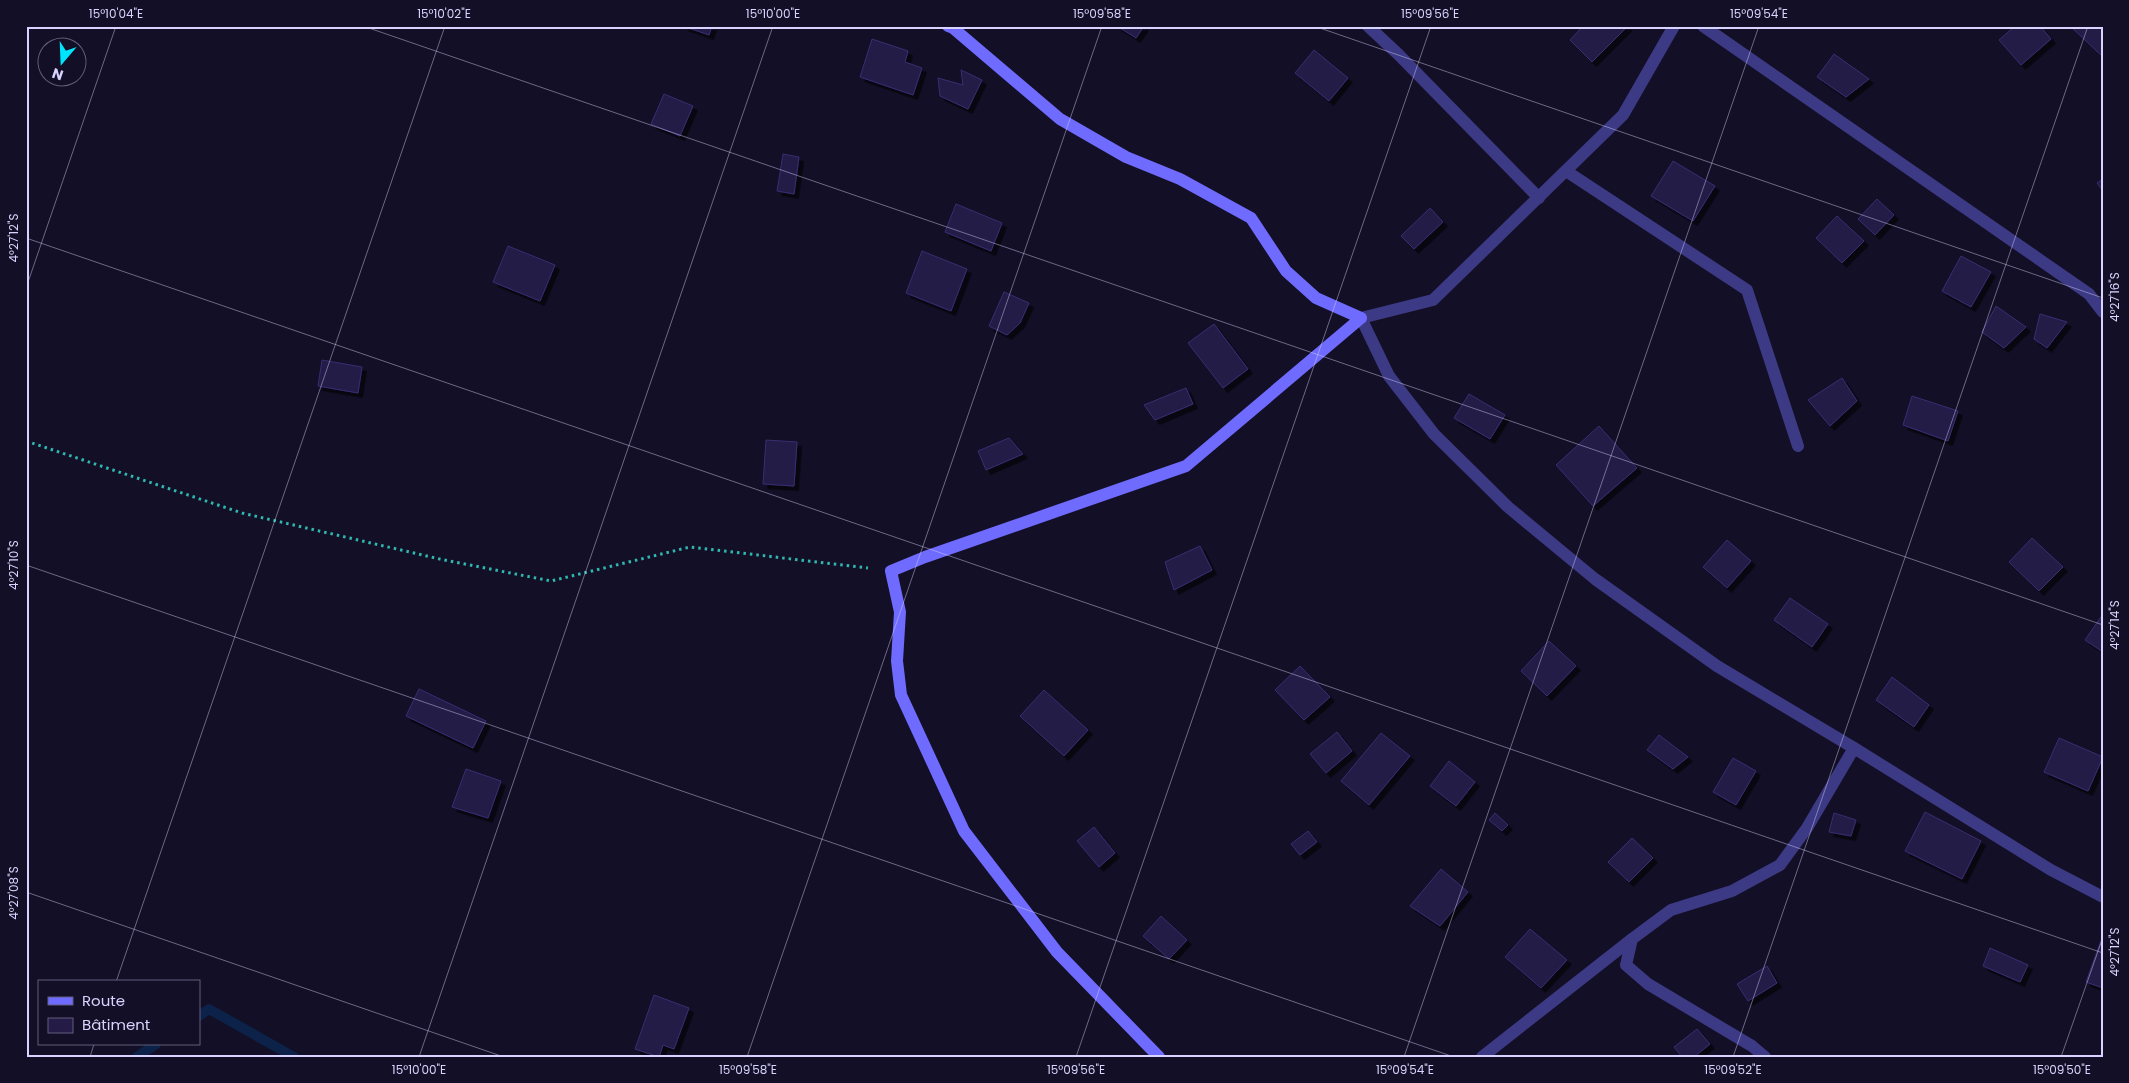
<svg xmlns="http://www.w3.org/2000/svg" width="2129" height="1083" viewBox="0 0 2129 1083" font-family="Poppins,sans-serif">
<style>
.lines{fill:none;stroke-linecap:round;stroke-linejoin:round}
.stream{stroke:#0c2248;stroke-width:10}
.building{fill:#241b47;stroke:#3b2d73;filter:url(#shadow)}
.path{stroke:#2fb8b0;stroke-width:3;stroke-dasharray:2.5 4;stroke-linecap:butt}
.lane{stroke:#3d3a85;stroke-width:12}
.street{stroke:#3d3a85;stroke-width:12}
.secondary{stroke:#6f6bff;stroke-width:12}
.ticks{fill:none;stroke:#d9d4ff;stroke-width:1;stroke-opacity:0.45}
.neatline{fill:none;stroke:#d9d4ff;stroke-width:2}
.ticks-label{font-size:12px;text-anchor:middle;fill:#d9d4ff}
</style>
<defs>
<filter id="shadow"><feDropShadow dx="4.5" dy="4.5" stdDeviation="0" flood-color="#0009"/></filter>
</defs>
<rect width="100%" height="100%" fill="#130f26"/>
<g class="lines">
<!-- stream -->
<g class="stream">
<path d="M 199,1016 L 209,1009 L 294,1057"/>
<path d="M 137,1057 L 156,1044"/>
</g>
</g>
<!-- building -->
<g class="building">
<path d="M 683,26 L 712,26 L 709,35 Z"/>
<path d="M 1117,26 L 1144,26 L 1136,38 Z"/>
<path d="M 1583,26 L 1628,26 L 1592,62 L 1570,40 Z"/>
<path d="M 2015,26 L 2040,26 L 2051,39 L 2021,65 L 1999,40 Z"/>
<path d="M 2070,26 L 2103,26 L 2103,57 Z"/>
<path d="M 872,39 L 908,51 L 905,62 L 922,68 L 913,95 L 860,77 Z"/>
<path d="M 1314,50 L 1348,78 L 1329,101 L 1295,73 Z"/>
<path d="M 1834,54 L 1869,79 L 1846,97 L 1817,77 Z"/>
<path d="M 961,70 L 982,80 L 968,109 L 940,96 L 938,78 L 963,85 Z"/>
<path d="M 664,94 L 693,106 L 680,136 L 651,124 Z"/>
<path d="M 783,154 L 799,157 L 794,194 L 777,191 Z"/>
<path d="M 1673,161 L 1715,186 L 1693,221 L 1651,196 Z"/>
<path d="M 2103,179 L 2103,191 L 2097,183 Z"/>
<path d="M 1877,199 L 1894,215 L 1875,235 L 1858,219 Z"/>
<path d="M 956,204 L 1002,223 L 991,251 L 945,232 Z"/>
<path d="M 1430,208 L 1443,222 L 1414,249 L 1401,236 Z"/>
<path d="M 1837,216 L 1864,241 L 1842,263 L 1816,238 Z"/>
<path d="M 508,246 L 555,265 L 540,301 L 493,282 Z"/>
<path d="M 922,251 L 967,269 L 951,311 L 906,293 Z"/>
<path d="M 1961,256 L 1991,272 L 1971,307 L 1942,291 Z"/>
<path d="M 1004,292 L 1029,303 L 1020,323 L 1007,335 L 989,326 Z"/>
<path d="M 1996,306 L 2026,327 L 2004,348 L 1982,332 Z"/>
<path d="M 2040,314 L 2067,322 L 2047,348 L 2034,339 Z"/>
<path d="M 1214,324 L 1248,369 L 1223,388 L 1188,343 Z"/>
<path d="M 322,360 L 362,367 L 358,393 L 318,386 Z"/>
<path d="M 1842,378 L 1857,401 L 1830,426 L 1808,400 Z"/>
<path d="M 1186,388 L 1193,404 L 1155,420 L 1144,405 Z"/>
<path d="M 1469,394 L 1505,415 L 1490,439 L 1454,418 Z"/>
<path d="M 1912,396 L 1958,411 L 1948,441 L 1903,425 Z"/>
<path d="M 1599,426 L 1637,468 L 1593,506 L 1556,465 Z"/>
<path d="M 1009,438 L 1023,454 L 986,470 L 978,451 Z"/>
<path d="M 766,440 L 797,442 L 794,486 L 763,484 Z"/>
<path d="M 2032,538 L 2063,567 L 2039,591 L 2009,562 Z"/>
<path d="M 1727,540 L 1751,561 L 1727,588 L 1703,567 Z"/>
<path d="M 1200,546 L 1212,570 L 1174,590 L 1165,562 Z"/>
<path d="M 1790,598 L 1828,624 L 1812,647 L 1774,620 Z"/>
<path d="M 2103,614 L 2103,652 L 2085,640 Z"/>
<path d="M 1549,641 L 1576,666 L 1547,696 L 1521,671 Z"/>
<path d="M 1300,666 L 1330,697 L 1304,720 L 1275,690 Z"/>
<path d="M 1892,677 L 1929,705 L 1914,727 L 1876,700 Z"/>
<path d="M 419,689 L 486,721 L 473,748 L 406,716 Z"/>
<path d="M 1044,690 L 1088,730 L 1064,756 L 1020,716 Z"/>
<path d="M 1337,732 L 1352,751 L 1326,773 L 1310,754 Z"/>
<path d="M 1381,733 L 1410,756 L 1369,805 L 1341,781 Z"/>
<path d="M 1659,735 L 1688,757 L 1673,769 L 1647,750 Z"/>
<path d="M 2059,738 L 2103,757 L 2088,791 L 2044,772 Z"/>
<path d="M 1733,758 L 1756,771 L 1736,805 L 1713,792 Z"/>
<path d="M 1449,761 L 1475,782 L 1456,806 L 1430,786 Z"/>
<path d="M 466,769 L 501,781 L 488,818 L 452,807 Z"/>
<path d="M 1925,812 L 1981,841 L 1962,879 L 1905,851 Z"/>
<path d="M 1495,813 L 1508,825 L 1502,831 L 1489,820 Z"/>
<path d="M 1834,813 L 1856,820 L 1851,836 L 1829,832 Z"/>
<path d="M 1094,827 L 1115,853 L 1099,867 L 1077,841 Z"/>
<path d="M 1308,831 L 1317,842 L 1300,855 L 1291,844 Z"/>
<path d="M 1632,838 L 1653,858 L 1629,882 L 1608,862 Z"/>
<path d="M 1441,869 L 1468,892 L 1440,926 L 1410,906 Z"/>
<path d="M 1161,916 L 1187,940 L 1169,959 L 1143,936 Z"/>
<path d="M 1530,929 L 1567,960 L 1541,988 L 1505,957 Z"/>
<path d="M 2103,935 L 2103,988 L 2086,982 Z"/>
<path d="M 1990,948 L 2028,965 L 2020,982 L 1983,966 Z"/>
<path d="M 1767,966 L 1777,983 L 1748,1001 L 1737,984 Z"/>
<path d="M 654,995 L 689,1008 L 674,1049 L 663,1045 L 659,1057 L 635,1049 Z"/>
<path d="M 1697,1029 L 1710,1044 L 1694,1057 L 1682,1057 L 1674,1047 Z"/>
</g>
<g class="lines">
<!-- path -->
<path class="path" d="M 26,441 L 242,513 L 444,560 L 551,581 L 690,547 L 868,568"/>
<!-- lane -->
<g class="lane">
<path d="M 1368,26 L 1399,55 L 1539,198"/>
<path d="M 1703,26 L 2089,294 L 2103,312"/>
<path d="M 1566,171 L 1747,290 L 1798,446"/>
<path d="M 1361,318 L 1389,376 L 1434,434 L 1508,507 L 1595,579 L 1717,666 L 1854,748 L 2051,870 L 2103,897"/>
<path d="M 1482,1057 L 1632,939"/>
<path d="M 1765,1057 L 1752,1046 L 1648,984 L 1626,965 L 1632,939 L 1671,910 L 1732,891 L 1780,865 L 1807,828 L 1854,748"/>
</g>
<!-- street -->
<path class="street" d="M 1361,318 L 1433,300 L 1623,115 L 1674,26"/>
<!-- secondary -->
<path class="secondary" d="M 948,26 L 953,28 L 1060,119 L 1126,157 L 1180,179 L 1251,218 L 1286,271 L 1316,298 L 1361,318 L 1186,466 L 925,557 L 891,571 L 900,612 L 897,661 L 901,695 L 964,831 L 1057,952 L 1159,1057"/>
</g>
<!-- ticks -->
<path class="ticks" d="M 363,26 L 2103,625M 1314,26 L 2103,298M 26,238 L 2103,953M 26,288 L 116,26M 26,565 L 1454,1057M 26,892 L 504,1057M 116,982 L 445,26M 90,1057 L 94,1044M 419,1057 L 773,26M 747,1057 L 1102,26M 1076,1057 L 1431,26M 1404,1057 L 1759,26M 1733,1057 L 2088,26M 2061,1057 L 2103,937"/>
<!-- border -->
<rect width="2129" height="1083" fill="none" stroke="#130f26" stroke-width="55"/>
<!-- legend -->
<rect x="38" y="980" width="162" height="65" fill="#130f26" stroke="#625e7d"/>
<rect x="48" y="997" width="25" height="8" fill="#6f6bff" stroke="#625e7d"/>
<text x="82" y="1006" font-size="15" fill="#d9d4ff">Route</text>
<rect x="48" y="1018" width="25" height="15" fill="#241b47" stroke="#625e7d"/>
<text x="82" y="1030" font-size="15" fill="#d9d4ff">Bâtiment</text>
<!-- north arrow -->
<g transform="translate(62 62) rotate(199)"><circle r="24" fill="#130f26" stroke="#625e7d"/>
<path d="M0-4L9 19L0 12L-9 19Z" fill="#00e5ff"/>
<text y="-8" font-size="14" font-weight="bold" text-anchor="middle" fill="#d9d4ff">N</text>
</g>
<rect x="28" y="28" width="2074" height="1028" class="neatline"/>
<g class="ticks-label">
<text x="116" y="18">15°10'04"E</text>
<text x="444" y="18">15°10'02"E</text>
<text x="773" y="18">15°10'00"E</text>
<text x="1102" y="18">15°09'58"E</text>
<text x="1430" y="18">15°09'56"E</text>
<text x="1759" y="18">15°09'54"E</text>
<text transform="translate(14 238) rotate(-90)" y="4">4°27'12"S</text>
<text transform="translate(2115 297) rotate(-90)" y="4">4°27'16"S</text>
<text transform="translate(14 565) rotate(-90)" y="4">4°27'10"S</text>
<text transform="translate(2115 625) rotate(-90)" y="4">4°27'14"S</text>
<text transform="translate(14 893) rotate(-90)" y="4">4°27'08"S</text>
<text transform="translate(2115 952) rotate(-90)" y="4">4°27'12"S</text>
<text x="419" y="1074">15°10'00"E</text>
<text x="748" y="1074">15°09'58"E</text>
<text x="1076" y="1074">15°09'56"E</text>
<text x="1405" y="1074">15°09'54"E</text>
<text x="1733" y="1074">15°09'52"E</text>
<text x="2062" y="1074">15°09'50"E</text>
</g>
</svg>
